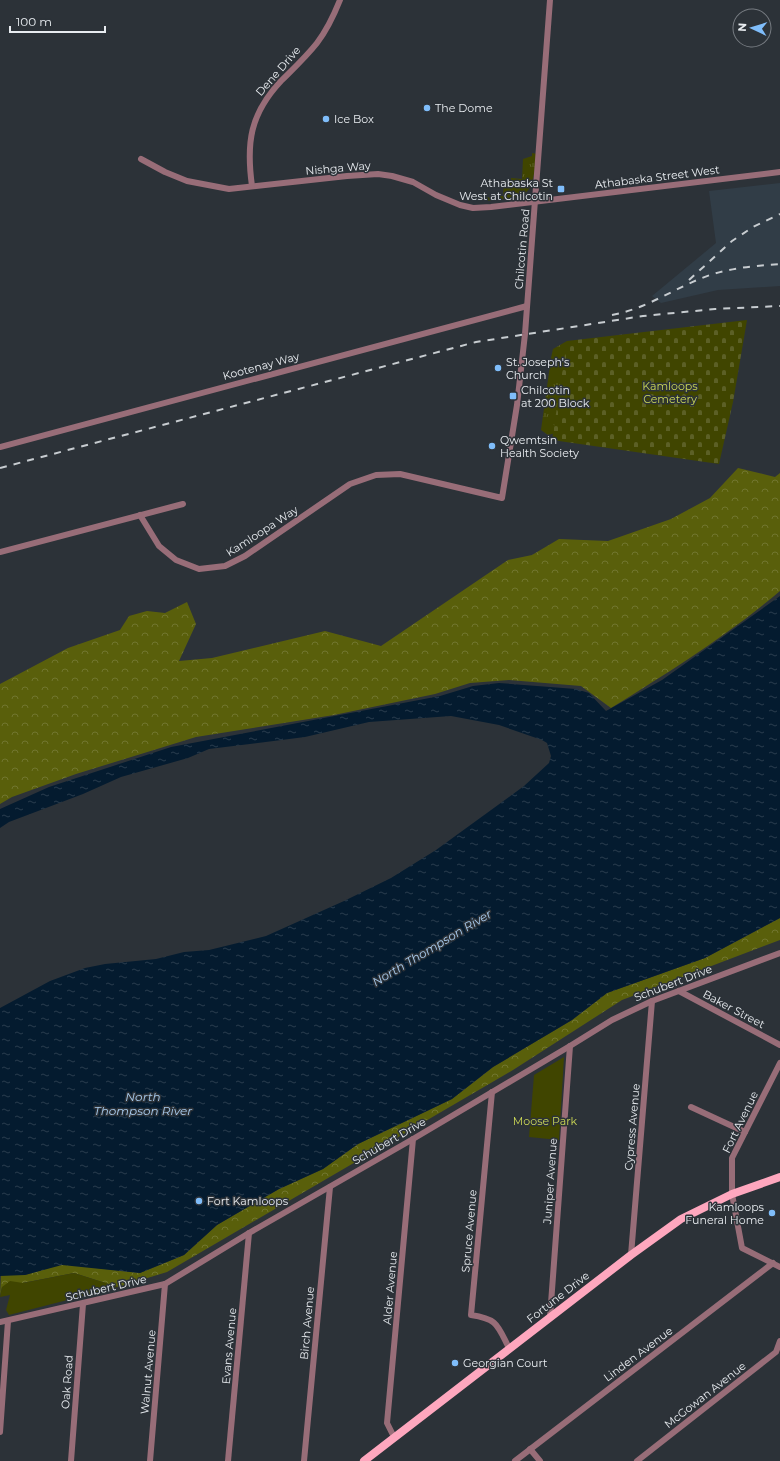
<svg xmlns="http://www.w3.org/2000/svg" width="780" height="1461" viewBox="0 0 780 1461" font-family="Montserrat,sans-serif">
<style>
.built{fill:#313d47}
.grass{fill:url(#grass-tufts)}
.forest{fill:url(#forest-crowns)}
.cemetery{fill:url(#cemetery-stones)}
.green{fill:#404500}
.water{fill:url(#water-ripples)}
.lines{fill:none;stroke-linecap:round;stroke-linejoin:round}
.minor{stroke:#986d78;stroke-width:6}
.major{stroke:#fea7be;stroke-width:8}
.rail{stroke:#c7ccd0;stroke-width:2;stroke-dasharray:7 7;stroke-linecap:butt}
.poi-dot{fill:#7fbdfa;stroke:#2c3238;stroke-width:1.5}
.labels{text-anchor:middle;stroke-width:3;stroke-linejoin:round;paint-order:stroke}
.street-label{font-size:11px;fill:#e8ecf0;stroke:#2c3238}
.poi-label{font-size:11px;fill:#e8ecf0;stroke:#2c3238;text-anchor:start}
.park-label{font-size:11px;fill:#cdd956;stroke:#2c3238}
.water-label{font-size:12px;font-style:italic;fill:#a8cbee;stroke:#2c3238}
</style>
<defs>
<pattern id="grass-tufts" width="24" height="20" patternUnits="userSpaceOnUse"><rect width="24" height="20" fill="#404500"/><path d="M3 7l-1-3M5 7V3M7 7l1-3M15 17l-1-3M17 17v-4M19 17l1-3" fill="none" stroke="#5c6026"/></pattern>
<pattern id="forest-crowns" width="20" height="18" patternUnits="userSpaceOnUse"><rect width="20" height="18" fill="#595f0b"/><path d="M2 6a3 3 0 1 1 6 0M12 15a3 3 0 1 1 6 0" fill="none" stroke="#71762f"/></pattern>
<pattern id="cemetery-stones" width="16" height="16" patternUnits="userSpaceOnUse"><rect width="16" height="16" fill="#404500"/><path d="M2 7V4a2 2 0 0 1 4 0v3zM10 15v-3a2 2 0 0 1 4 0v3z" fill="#5c6026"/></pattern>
<pattern id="water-ripples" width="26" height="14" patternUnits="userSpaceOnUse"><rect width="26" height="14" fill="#041b2f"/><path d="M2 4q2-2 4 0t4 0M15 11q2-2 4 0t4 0" fill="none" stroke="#293c4d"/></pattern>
</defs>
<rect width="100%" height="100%" fill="#2c3238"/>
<!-- built -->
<path class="built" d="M 780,183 L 780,286 L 718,290 L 661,303 L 652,296 L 716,243 L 709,191 Z"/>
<!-- grass -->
<g class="grass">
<path d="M 532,153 L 537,154 C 531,201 529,196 484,201 L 484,198 L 503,196 L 504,182 L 511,182 L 511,178 L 522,179 L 523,159 L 532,156 Z"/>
<path d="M 567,341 L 580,348 L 556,433 L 548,435 L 541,430 L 551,358 L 553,349 Z"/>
</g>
<!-- forest -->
<g class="forest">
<path d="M 738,468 L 775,477 L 780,473 L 780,591 C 728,635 669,672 611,708 L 581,686 L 509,680 L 470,683 L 435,694 L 334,715 L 196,737 L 76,774 L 12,797 L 0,804 L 0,684 L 68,648 L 120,630 L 129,616 L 147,611 L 165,613 L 187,602 L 196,624 L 179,661 L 212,658 L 325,631 L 381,646 L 508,560 L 532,555 L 559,539 L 608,541 L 671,519 L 710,498 Z"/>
<path d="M 780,918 L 780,940 L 622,1000 L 513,1070 L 167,1272 L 118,1287 L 74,1273 L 2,1287 L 0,1296 L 1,1275 L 25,1275 L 62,1264 L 140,1273 L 184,1255 L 217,1225 L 279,1189 L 323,1169 L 358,1144 L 452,1099 L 493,1067 L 572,1020 L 607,993 L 705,958 Z"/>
</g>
<!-- cemetery -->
<path class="cemetery" d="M 747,320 L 733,402 L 719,464 L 552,440 L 567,341 Z"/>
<!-- green -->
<g class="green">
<path d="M 564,1057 L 559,1140 L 529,1137 L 534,1075 Z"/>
<path d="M 74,1273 L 118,1287 L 9,1315 L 6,1310 L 10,1295 L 0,1297 L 2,1287 L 10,1281 L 23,1283 Z"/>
</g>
<!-- water -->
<path class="water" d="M 780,596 L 780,918 L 705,958 L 607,993 L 572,1020 L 493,1067 L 452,1099 L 358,1144 L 323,1169 L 279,1189 L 217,1225 L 184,1255 L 140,1273 L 62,1265 L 25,1275 L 0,1276 L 0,1008 L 50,981 L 85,968 L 105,964 L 156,959 L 184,952 L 209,950 L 266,936 L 344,901 L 391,878 L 436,850 L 524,786 L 549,763 L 551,756 L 547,743 L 542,740 L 499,725 L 451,716 L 369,722 L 305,737 L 209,749 L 188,758 L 121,777 L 83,794 L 9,822 L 0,828 L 0,809 L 49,787 L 171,747 L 440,696 L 473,686 L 499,683 L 576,689 L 589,693 L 606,711 L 662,680 Z"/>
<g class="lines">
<!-- minor -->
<g class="minor">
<path d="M 141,159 L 165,172 L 187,181 L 229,189 L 347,176 L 378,174 L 392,176 L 413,182 L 436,195 L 460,205 L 473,208 L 491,207 L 780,172"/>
<path d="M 252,186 C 246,143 250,114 281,81 C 293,69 306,57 317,43 C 327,30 334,15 340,0"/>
<path d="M 0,447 L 527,306"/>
<path d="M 140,515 L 159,546 L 176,560 L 199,569 L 225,566 L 245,556 L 350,484 L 376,475 L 400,474 L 502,498 L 517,405 L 525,334 L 550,0"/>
<path d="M 0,552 L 183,504"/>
<path d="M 679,991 L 780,1045"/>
<path d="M 780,1063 L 732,1158 L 732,1194 L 742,1248 L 780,1267"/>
<path d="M 492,1092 L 471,1315 C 497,1319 497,1324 508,1346 L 508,1350"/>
<path d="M 691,1107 L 745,1132"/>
<path d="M 631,1255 L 652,1001"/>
<path d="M 550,1317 L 570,1046"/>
<path d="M 0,1322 L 165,1284 L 249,1233 L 413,1139 L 570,1046 L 612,1020 L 652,1001 L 780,953"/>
<path d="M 0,1432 L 8,1321"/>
<path d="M 394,1437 L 387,1423 L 413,1139"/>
<path d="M 530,1449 L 540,1461"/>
<path d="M 71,1461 L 83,1304"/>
<path d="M 150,1461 L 165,1284"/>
<path d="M 228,1461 L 249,1233"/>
<path d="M 304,1461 L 330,1187"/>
<path d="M 515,1461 L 773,1263"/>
<path d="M 637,1461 L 776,1352 L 780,1341"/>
</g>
<!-- major -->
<path class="major" d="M 364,1461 L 631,1255 L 681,1219 L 732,1194 L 780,1177"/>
<!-- rail -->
<g class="rail">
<path d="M 689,280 L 732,241 L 753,227 L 780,214"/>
<path d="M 612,315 C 645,309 672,290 702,278 C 727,268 753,266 780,264"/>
<path d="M 0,468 L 476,342 L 643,316 L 715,309 L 780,306"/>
</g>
</g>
<!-- markers -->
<g class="poi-dot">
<circle cx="427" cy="108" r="4"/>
<circle cx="326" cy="119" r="4"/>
<rect x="557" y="185" width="8" height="8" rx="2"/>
<circle cx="498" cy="368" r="4"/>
<rect x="509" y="392" width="8" height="8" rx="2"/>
<circle cx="492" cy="446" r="4"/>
<circle cx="199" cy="1201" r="4"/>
<circle cx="772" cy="1213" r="4"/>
<circle cx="455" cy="1363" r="4"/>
</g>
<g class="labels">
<!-- street labels -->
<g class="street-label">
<text transform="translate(278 71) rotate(-49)" y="4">Dene Drive</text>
<text transform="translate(338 168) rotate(-5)" y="4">Nishga Way</text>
<text transform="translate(657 177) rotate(-7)" y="4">Athabaska Street West</text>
<text transform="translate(522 249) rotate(-85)" y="4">Chilcotin Road</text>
<text transform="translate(261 366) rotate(-15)" y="4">Kootenay Way</text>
<text transform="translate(262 531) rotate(-33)" y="4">Kamloopa Way</text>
<text transform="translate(673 983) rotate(-21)" y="4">Schubert Drive</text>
<text transform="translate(734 1009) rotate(28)" y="4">Baker Street</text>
<text transform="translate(740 1122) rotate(-64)" y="4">Fort Avenue</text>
<text transform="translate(632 1127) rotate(-85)" y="4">Cypress Avenue</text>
<text transform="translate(389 1141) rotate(-30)" y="4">Schubert Drive</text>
<text transform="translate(550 1181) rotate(-86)" y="4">Juniper Avenue</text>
<text transform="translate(469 1231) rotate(-85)" y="4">Spruce Avenue</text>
<text transform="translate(106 1288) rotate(-13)" y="4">Schubert Drive</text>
<text transform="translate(390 1288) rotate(-85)" y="4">Alder Avenue</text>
<text transform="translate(558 1297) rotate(-38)" y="4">Fortune Drive</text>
<text transform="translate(307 1323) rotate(-85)" y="4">Birch Avenue</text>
<text transform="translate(229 1346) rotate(-85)" y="4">Evans Avenue</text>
<text transform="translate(638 1354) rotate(-37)" y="4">Linden Avenue</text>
<text transform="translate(148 1372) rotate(-85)" y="4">Walnut Avenue</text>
<text transform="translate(67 1382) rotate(-86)" y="4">Oak Road</text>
<text transform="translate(705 1395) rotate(-38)" y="4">McGowan Avenue</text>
</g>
<!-- poi labels -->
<g class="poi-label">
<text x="435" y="112">The Dome</text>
<text x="334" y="123">Ice Box</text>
<text x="553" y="187" text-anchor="end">Athabaska St<tspan x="553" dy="13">West at Chilcotin</tspan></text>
<text x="506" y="366">St. Joseph's<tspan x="506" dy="13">Church</tspan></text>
<text x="521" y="394">Chilcotin<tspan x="521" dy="13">at 200 Block</tspan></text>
<text x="500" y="444">Qwemtsin<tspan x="500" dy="13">Health Society</tspan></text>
<text x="207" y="1205">Fort Kamloops</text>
<text x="764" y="1211" text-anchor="end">Kamloops<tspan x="764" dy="13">Funeral Home</tspan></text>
<text x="463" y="1367">Georgian Court</text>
</g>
<!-- park labels -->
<g class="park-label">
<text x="670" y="390">Kamloops<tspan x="670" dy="13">Cemetery</tspan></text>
<text x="545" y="1125">Moose Park</text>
</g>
<!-- water labels -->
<g class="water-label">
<text transform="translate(432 948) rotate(-31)" y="4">North Thompson River</text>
<text x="143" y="1101">North<tspan x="143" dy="14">Thompson River</tspan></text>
</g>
</g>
<!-- north arrow -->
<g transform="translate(752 28) rotate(274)"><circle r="19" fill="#2c3238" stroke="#777c82"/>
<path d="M0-3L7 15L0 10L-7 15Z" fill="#7fbdfa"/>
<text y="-6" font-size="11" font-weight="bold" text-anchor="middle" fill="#e8ecf0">N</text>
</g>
<!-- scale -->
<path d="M10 26v6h95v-6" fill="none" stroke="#e8ecf0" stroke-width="2"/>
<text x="16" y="26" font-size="12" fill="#e8ecf0" stroke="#2c3238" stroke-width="3" paint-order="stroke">100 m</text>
</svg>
